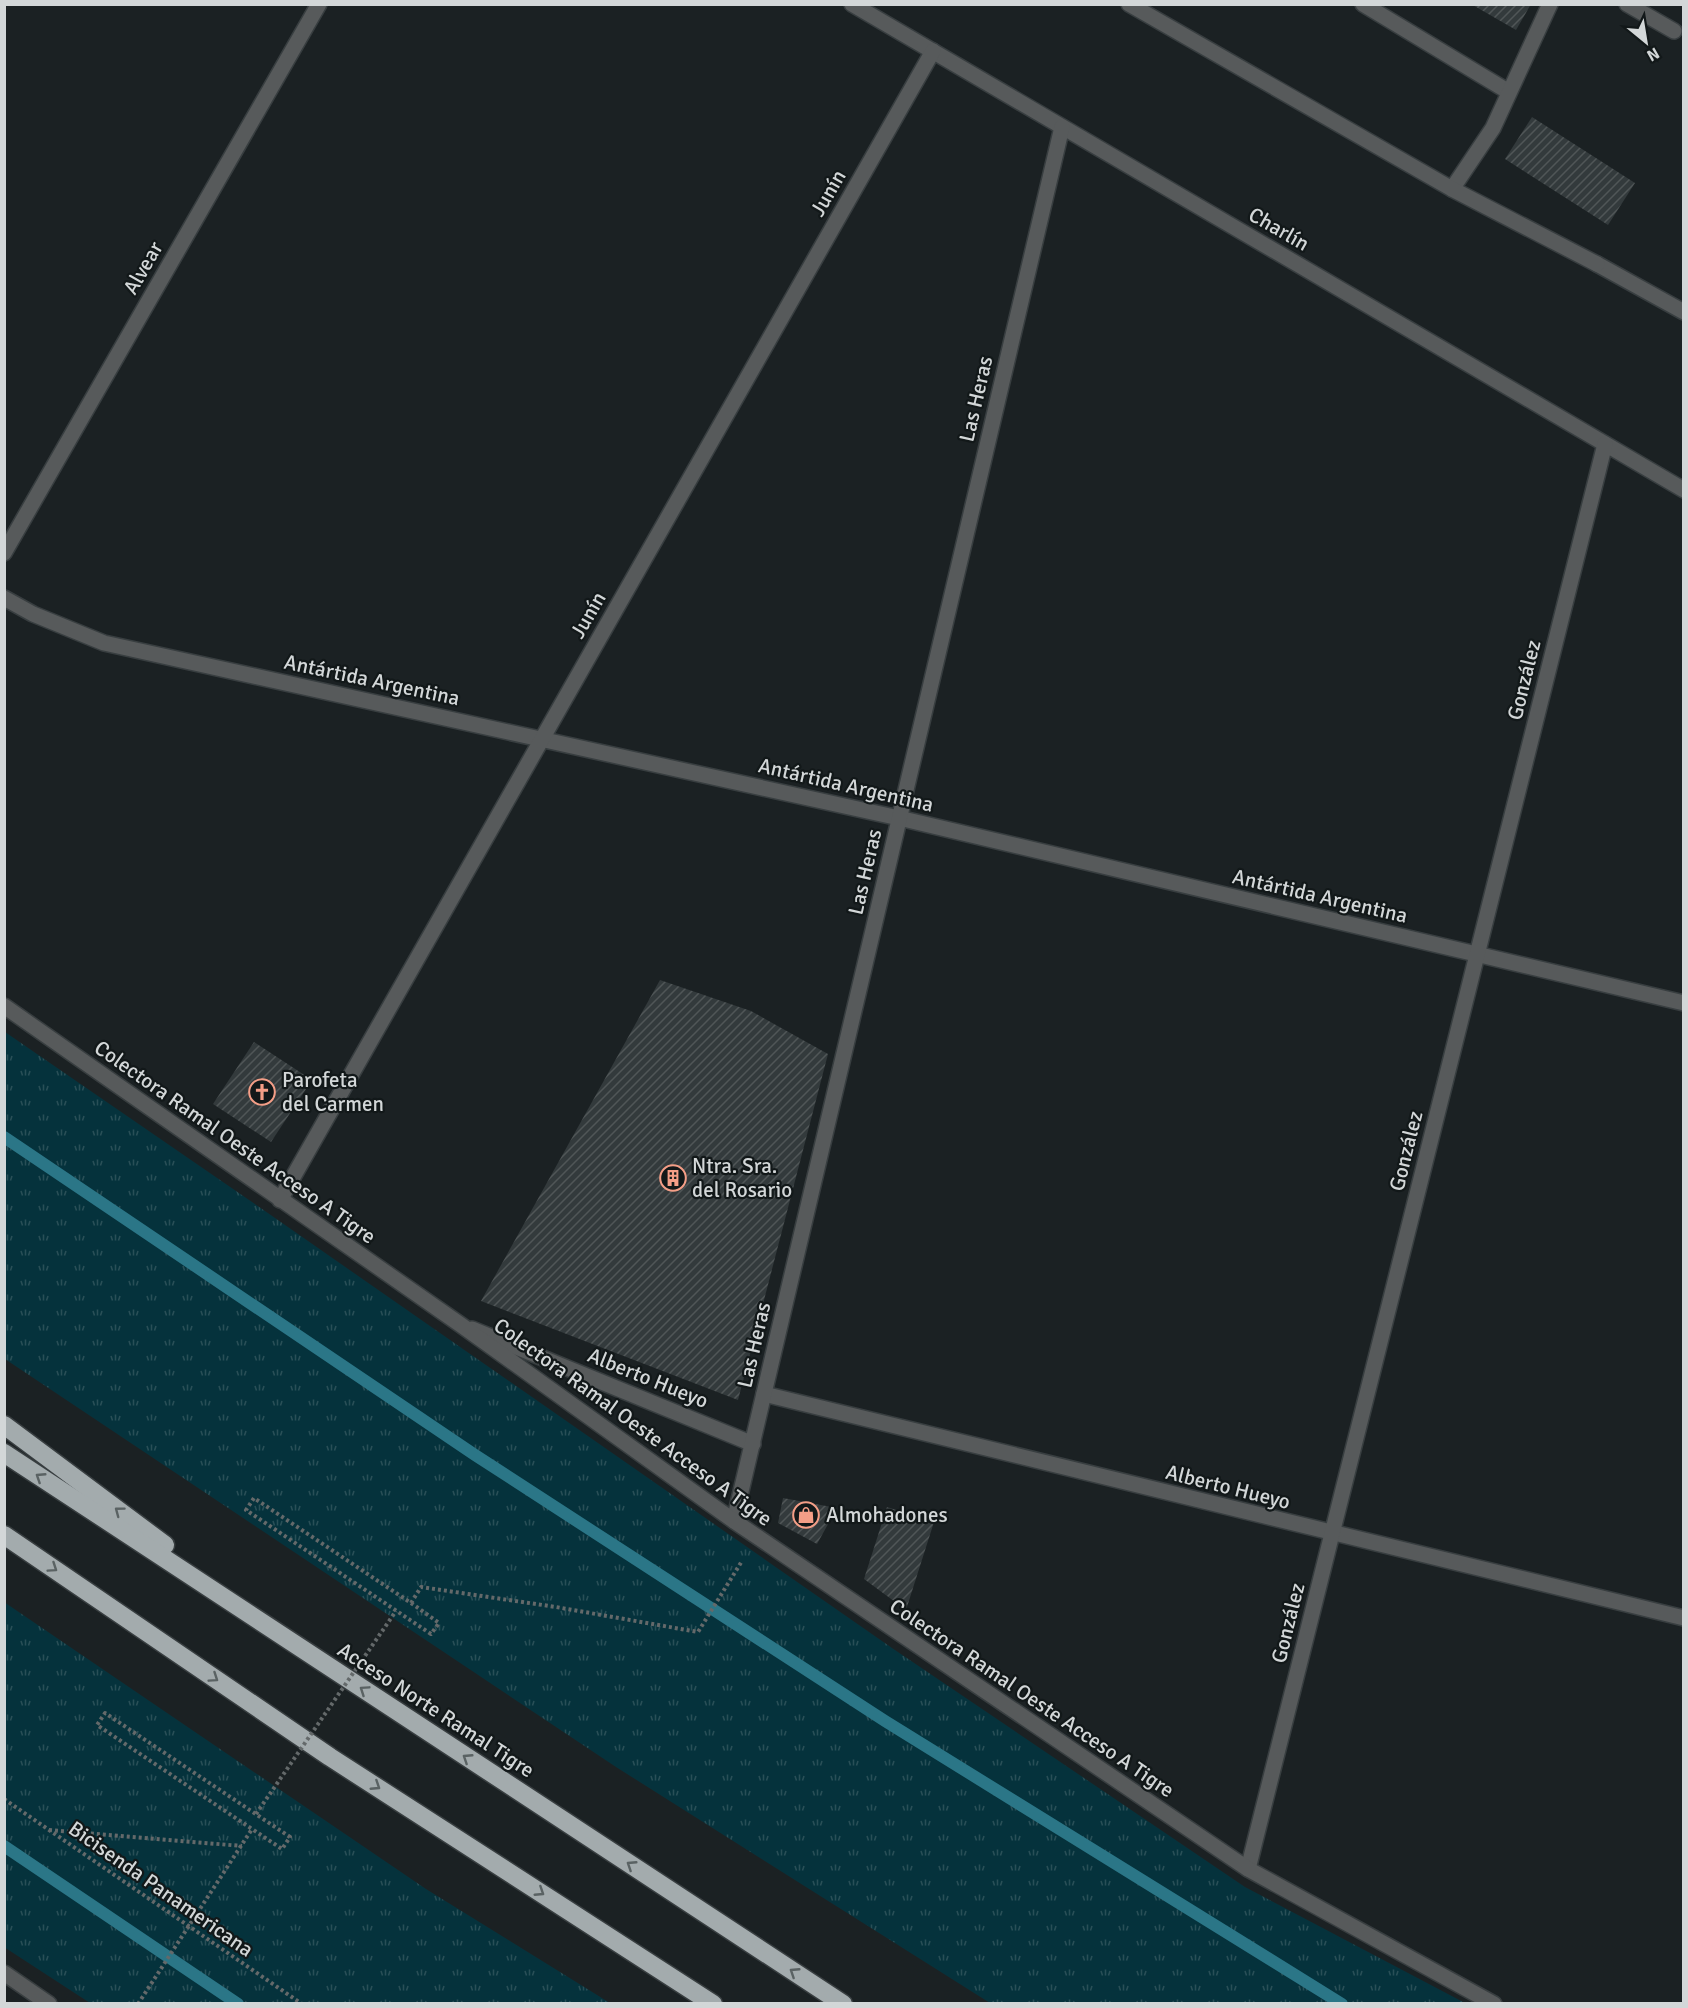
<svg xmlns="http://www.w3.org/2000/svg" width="1688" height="2008" viewBox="0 0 1688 2008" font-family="Signika,sans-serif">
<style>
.grass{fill:url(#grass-tufts)}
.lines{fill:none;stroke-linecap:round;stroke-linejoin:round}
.stream{stroke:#2b7687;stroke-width:12}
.building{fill:url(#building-hatch)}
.service-casing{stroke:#383e40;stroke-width:18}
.minor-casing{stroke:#383e40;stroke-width:18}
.tertiary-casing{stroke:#383e40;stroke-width:18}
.motorway-casing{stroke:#383e40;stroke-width:21}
.path{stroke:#64696a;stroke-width:4;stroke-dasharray:3 3;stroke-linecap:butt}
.service{stroke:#575a5b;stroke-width:15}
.minor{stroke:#575a5b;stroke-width:15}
.tertiary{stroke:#575a5b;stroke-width:15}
.motorway{stroke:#a3abad;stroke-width:18}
.path-bridge{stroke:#64696a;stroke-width:4;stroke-dasharray:3 3;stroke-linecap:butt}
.oneway{stroke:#5a6263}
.labels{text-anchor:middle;stroke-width:4.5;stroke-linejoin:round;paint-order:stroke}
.street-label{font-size:21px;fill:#d3d7d8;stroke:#121819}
.poi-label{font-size:21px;fill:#d3d7d8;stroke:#121819;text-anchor:start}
</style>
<defs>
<pattern id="grass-tufts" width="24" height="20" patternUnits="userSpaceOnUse" patternTransform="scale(1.5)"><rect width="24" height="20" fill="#05323c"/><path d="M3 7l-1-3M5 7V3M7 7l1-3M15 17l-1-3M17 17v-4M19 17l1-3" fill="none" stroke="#294f57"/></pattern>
<pattern id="building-hatch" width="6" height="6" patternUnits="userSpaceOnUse" patternTransform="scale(1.5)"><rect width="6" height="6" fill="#333a3c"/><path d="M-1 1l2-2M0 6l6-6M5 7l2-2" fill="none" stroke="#505657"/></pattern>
</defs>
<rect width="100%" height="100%" fill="#1b2123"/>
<!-- grass -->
<g class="grass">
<path d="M 5,1032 L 265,1211 L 892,1648 L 1245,1887 L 1465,2003 L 990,2003 L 616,1767 L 5,1359 Z"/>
<path d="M 4,1602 L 426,1889 L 610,2003 L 90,2003 L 4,1947 Z"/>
</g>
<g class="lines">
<!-- stream -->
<g class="stream">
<path d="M 4,1137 L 475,1455 L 885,1721 L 1342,2004"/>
<path d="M 4,1846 L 238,2004"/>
</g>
</g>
<!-- building -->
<g class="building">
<path d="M 1471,4 L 1531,4 L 1516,30 Z"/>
<path d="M 1532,117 L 1635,183 L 1608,225 L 1505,159 Z"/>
<path d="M 660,980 L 751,1011 L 828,1054 L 738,1400 L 481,1301 Z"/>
<path d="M 254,1042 L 312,1080 L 271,1142 L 213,1104 Z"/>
<path d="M 783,1498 L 837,1508 L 817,1544 L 778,1523 Z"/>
<path d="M 887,1507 L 934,1522 L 906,1610 L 864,1579 Z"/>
</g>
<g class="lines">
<!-- service casing -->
<g class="service-casing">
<g id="service">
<path d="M 1363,4 L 1509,92"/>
<path d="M 1627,4 L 1674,31"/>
<path d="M 1452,189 L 1493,128 L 1550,4"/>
<path d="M 1597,264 L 1684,312"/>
</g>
</g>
<!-- minor casing -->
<g class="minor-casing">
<g id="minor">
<path d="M 852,4 L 1684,490"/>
<path d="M 1129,4 L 1452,189 L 1597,264"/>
<path d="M 4,553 L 319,4"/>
<path d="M 4,598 L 33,614 L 104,643 L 899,818 L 1684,1003"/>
<path d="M 280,1200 L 933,51"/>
<path d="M 472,1329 L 753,1444"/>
<path d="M 764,1394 L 1684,1618"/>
<path d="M 734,1521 L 1062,127"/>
<path d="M 1248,1869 L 1605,444"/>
</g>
</g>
<!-- tertiary casing -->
<g class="tertiary-casing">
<g id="tertiary">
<path d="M 4,1006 L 461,1325 L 734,1521 L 1248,1869 L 1494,2004"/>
<path d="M 4,1973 L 49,2004"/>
</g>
</g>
<!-- motorway casing -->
<g class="motorway-casing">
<g id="motorway">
<path d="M 4,1425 L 165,1545"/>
<path d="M 4,1453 L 843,2004"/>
<path d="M 4,1535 L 330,1757 L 713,2004"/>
</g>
</g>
<!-- path -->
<g class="path">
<path d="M 411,1603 L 439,1623 L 431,1634 L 246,1510 L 254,1498 L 411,1603 L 421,1587 L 556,1607 L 698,1632 L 742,1561"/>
<path d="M 4,1799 L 302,2004"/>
<path d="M 49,1830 L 242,1846"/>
<path d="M 138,2004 L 252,1829 L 97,1725 L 105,1713 L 290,1837 L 282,1849 L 252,1829"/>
</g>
<!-- service -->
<use href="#service" class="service"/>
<!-- minor -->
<use href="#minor" class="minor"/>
<!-- tertiary -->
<use href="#tertiary" class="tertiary"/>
<!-- motorway -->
<use href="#motorway" class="motorway"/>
<!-- path-bridge -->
<path class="path-bridge" d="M 256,1814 L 396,1611"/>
</g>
<!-- one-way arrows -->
<defs><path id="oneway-chevron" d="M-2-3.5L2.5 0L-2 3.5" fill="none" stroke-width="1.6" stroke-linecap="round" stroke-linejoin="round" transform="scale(1.5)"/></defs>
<g class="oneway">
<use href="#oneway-chevron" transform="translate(40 1477) rotate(-147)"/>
<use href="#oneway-chevron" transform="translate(119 1511) rotate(-143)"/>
<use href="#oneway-chevron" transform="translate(53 1568) rotate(34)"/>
<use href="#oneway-chevron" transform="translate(214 1678) rotate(34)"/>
<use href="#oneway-chevron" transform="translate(364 1690) rotate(-146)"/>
<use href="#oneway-chevron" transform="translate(467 1758) rotate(-147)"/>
<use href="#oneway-chevron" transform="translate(376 1786) rotate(33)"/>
<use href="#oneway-chevron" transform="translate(631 1865) rotate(-147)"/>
<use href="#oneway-chevron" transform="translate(540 1892) rotate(33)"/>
<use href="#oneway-chevron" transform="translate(794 1972) rotate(-147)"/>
</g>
<!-- icons -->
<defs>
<g id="church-ring" transform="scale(1.35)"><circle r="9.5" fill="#121819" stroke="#f49e87" stroke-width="1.5"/><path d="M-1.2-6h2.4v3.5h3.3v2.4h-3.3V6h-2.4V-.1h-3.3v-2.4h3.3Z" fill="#f49e87"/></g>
<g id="building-ring" transform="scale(1.35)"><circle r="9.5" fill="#121819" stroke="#f49e87" stroke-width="1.5"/><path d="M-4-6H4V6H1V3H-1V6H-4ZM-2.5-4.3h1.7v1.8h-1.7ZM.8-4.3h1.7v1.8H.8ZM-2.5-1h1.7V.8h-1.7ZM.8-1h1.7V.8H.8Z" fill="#f49e87"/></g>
<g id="shop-ring" transform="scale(1.35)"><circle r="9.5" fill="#121819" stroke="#f49e87" stroke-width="1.5"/><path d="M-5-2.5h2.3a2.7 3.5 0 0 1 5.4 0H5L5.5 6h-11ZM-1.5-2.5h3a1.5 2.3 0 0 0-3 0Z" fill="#f49e87"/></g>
</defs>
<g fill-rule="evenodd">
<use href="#church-ring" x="262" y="1092"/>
<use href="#building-ring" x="673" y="1178"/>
<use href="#shop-ring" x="806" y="1515"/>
</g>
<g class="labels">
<!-- street labels -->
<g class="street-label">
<text transform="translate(828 193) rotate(-60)" y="7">Junín</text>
<text transform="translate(1279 229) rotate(30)" y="7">Charlín</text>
<text transform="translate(143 268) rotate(-60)" y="7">Alvear</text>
<text transform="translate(976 399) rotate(-77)" y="7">Las Heras</text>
<text transform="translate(588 615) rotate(-60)" y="7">Junín</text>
<text transform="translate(372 680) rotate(12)" y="7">Antártida Argentina</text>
<text transform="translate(1524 680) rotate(-76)" y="7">González</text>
<text transform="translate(846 785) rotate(13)" y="7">Antártida Argentina</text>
<text transform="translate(865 872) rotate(-77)" y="7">Las Heras</text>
<text transform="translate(1320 896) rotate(13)" y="7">Antártida Argentina</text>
<text transform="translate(235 1142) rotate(35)" y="7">Colectora Ramal Oeste Acceso A Tigre</text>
<text transform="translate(1406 1151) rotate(-76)" y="7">González</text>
<text transform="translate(754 1345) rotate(-77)" y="7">Las Heras</text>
<text transform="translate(648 1378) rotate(22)" y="7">Alberto Hueyo</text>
<text transform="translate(633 1422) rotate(36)" y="7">Colectora Ramal Oeste Acceso A Tigre</text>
<text transform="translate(1228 1487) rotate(14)" y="7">Alberto Hueyo</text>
<text transform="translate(1288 1623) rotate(-76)" y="7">González</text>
<text transform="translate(1032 1698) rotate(34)" y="7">Colectora Ramal Oeste Acceso A Tigre</text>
<text transform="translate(436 1710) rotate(33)" y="7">Acceso Norte Ramal Tigre</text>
<text transform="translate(161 1889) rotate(35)" y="7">Bicisenda Panamericana</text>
</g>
<!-- poi labels -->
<g class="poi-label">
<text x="282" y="1087">Parofeta<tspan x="282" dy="24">del Carmen</tspan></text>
<text x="692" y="1173">Ntra. Sra.<tspan x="692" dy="24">del Rosario</tspan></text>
<text x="826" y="1522">Almohadones</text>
</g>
</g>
<!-- border -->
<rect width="1688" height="2008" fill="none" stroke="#d3d7d8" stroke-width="12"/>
<!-- north arrow -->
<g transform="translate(1646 42) rotate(150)" stroke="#121819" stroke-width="4.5" paint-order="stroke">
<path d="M0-4.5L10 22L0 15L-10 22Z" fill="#d3d7d8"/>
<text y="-9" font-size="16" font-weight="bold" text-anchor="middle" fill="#d3d7d8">N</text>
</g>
</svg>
